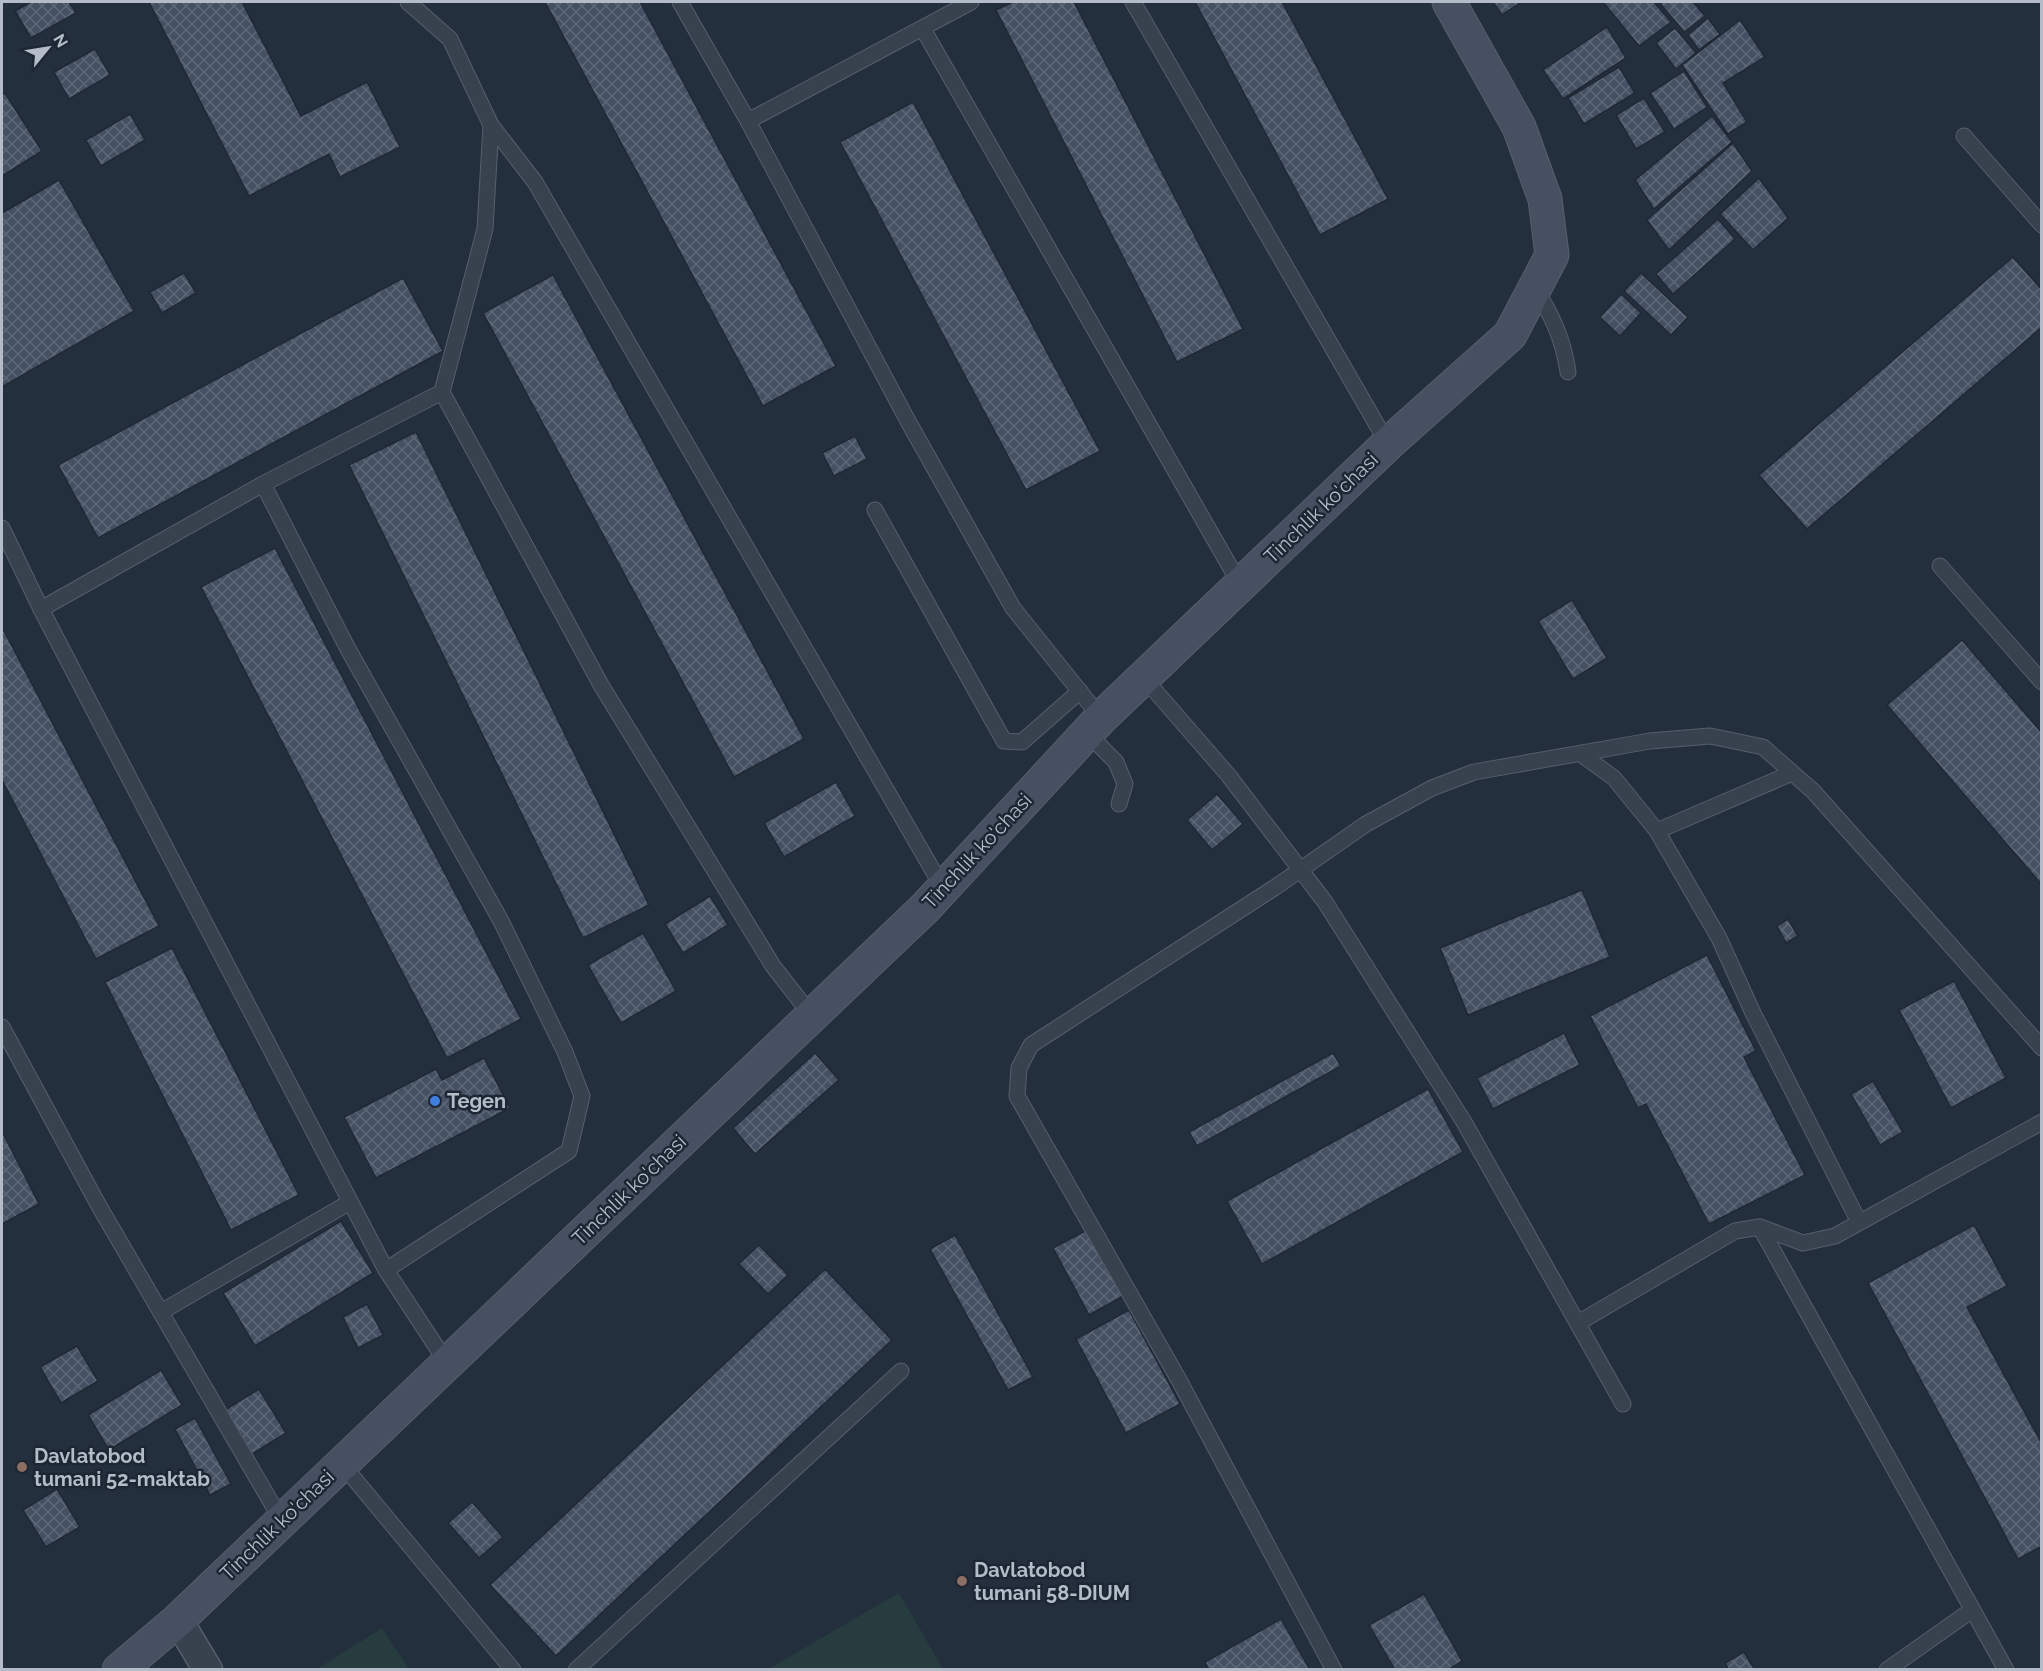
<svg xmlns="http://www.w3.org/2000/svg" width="2043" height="1671" viewBox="0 0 2043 1671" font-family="Raleway,sans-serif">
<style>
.grass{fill:#263c3f}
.building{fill:url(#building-cross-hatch);stroke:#1f2835;stroke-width:1.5}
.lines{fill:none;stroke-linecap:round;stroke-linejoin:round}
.lane-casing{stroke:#565f6c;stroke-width:17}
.street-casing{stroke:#565f6c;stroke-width:31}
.secondary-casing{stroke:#565f6c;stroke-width:35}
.lane{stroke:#38414e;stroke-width:15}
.street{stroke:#38414e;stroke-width:28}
.secondary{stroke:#465061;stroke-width:33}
.shop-dot{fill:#3f7fe0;stroke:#1d2633;stroke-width:2}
.education-dot{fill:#8d6e63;stroke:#1d2633;stroke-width:2}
.labels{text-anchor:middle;stroke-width:5;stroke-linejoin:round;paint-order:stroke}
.street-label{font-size:20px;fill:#b4bcc9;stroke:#1d2633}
.poi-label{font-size:20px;font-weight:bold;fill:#b4bcc9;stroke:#1d2633;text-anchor:start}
</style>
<defs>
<pattern id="building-cross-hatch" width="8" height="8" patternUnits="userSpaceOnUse" patternTransform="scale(1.5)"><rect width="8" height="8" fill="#455162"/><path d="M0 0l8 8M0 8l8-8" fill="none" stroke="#5d6877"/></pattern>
</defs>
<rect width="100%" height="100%" fill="#242f3e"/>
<!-- grass -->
<g class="grass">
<path d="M 899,1593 L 943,1669 L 768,1669 Z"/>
<path d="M 382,1628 L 409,1669 L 317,1669 Z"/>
</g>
<!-- building -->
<g class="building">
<path d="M 31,2 L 69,2 L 76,13 L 31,38 L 15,11 Z"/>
<path d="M 149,2 L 242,2 L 301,116 L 367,82 L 400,147 L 340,177 L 329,154 L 249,196 Z"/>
<path d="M 545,2 L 640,2 L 836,366 L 763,406 Z"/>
<path d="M 1013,2 L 1074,2 L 1243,329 L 1177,362 L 996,10 Z"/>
<path d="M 1195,2 L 1282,2 L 1388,199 L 1320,235 Z"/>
<path d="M 1493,2 L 1522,2 L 1502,15 Z"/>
<path d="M 1603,2 L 1654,2 L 1671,22 L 1639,46 Z"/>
<path d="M 1659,2 L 1693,2 L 1705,16 L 1684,32 Z"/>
<path d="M 1708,18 L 1720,34 L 1699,50 L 1688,35 Z"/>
<path d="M 1740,20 L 1765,57 L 1723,83 L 1747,122 L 1728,134 L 1682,65 Z"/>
<path d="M 1607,27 L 1626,58 L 1563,99 L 1543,70 Z"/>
<path d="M 1675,28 L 1696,53 L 1676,69 L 1656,43 Z"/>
<path d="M 95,49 L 110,75 L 69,99 L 54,72 Z"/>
<path d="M 1619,67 L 1635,93 L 1584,124 L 1568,98 Z"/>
<path d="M 1684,71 L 1707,107 L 1674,129 L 1650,93 Z"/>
<path d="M 5,93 L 42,151 L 2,176 L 2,95 Z"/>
<path d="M 1644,98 L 1665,132 L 1636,149 L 1616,115 Z"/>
<path d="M 913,102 L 1100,451 L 1026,490 L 840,142 Z"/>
<path d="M 130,114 L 145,140 L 101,166 L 86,140 Z"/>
<path d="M 1712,116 L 1732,142 L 1654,209 L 1635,180 Z"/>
<path d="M 1733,143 L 1752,171 L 1669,250 L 1647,220 Z"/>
<path d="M 1759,178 L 1788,218 L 1753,250 L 1720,214 Z"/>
<path d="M 59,180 L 134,311 L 2,387 L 2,213 Z"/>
<path d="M 1718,219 L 1735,239 L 1673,294 L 1656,274 Z"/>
<path d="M 2013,257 L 2042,290 L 2042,327 L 1807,529 L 1759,475 Z"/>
<path d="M 184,273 L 196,293 L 162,313 L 150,292 Z"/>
<path d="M 1641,273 L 1688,317 L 1671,335 L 1624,291 Z"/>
<path d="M 553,275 L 804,739 L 734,777 L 483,313 Z"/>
<path d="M 403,278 L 443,351 L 98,538 L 58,465 Z"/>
<path d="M 1621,294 L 1641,313 L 1620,336 L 1600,317 Z"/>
<path d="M 416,432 L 649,905 L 583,938 L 349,465 Z"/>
<path d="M 855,436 L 867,459 L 834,476 L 822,453 Z"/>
<path d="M 275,548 L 521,1019 L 447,1058 L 201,587 Z"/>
<path d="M 1572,600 L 1607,658 L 1573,679 L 1538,621 Z"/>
<path d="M 2,627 L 159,926 L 96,959 L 2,780 Z"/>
<path d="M 1962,640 L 2042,733 L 2042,885 L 1887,705 Z"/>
<path d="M 836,782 L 855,816 L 784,857 L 764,823 Z"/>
<path d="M 1217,794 L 1243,824 L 1212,850 L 1187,820 Z"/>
<path d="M 1582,890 L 1610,957 L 1468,1015 L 1440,948 Z"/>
<path d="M 710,896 L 728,925 L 683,953 L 665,924 Z"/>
<path d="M 1788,919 L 1798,936 L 1786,943 L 1777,926 Z"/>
<path d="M 643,933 L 676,991 L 621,1023 L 588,965 Z"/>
<path d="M 172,948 L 299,1195 L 231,1230 L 105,982 Z"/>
<path d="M 1707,955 L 1756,1051 L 1744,1057 L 1805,1175 L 1709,1224 L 1646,1104 L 1638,1108 L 1590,1016 Z"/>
<path d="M 1954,981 L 2006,1078 L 1951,1108 L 1899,1010 Z"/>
<path d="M 1564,1033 L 1580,1065 L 1493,1109 L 1477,1078 Z"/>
<path d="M 815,1053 L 839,1080 L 755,1154 L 733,1128 Z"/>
<path d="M 1333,1053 L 1341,1066 L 1197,1146 L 1189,1132 Z"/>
<path d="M 484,1058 L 510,1108 L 376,1178 L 344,1117 L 436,1069 L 442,1080 Z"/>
<path d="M 1873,1081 L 1903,1132 L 1880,1145 L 1851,1094 Z"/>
<path d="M 1428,1089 L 1463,1152 L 1262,1264 L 1227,1201 Z"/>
<path d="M 2,1131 L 39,1204 L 2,1224 Z"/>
<path d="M 341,1221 L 373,1273 L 255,1346 L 223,1293 Z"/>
<path d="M 1974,1225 L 2007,1286 L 1967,1307 L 2042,1444 L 2042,1546 L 2018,1559 L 1868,1283 Z"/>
<path d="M 1089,1229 L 1125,1295 L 1089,1315 L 1053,1248 Z"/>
<path d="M 955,1235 L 1033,1377 L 1008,1390 L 930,1249 Z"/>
<path d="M 759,1245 L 788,1275 L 768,1294 L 739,1264 Z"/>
<path d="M 825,1269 L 892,1340 L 556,1656 L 490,1585 Z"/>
<path d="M 367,1304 L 383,1335 L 358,1348 L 343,1317 Z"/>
<path d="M 1129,1310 L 1180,1404 L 1126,1433 L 1076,1339 Z"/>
<path d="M 77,1346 L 98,1381 L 61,1403 L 40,1367 Z"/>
<path d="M 161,1370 L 182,1405 L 109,1450 L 88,1415 Z"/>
<path d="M 259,1389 L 286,1433 L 252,1454 L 225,1410 Z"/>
<path d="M 195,1418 L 231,1484 L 210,1495 L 175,1429 Z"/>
<path d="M 57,1489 L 80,1527 L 46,1547 L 23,1510 Z"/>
<path d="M 472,1502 L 503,1537 L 479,1558 L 448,1523 Z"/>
<path d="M 1424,1594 L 1462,1661 L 1448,1670 L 1395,1670 L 1369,1625 Z"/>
<path d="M 1281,1619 L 1310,1670 L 1209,1670 L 1205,1662 Z"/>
<path d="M 1744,1652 L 1755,1670 L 1729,1670 L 1725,1663 Z"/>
</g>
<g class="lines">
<!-- lane casing -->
<g class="lane-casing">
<g id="lane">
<path d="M 680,2 L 748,121 L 909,423 L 1013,608 L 1101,718"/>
<path d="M 1133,2 L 1388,444"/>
<path d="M 923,29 L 1241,586"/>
<path d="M 748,121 L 971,2"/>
<path d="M 491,125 L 535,182 L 943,888"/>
<path d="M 1964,136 L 2042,225"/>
<path d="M 1535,288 C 1552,316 1563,338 1568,372"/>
<path d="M 442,392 L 601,685 L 773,966 L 812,1016"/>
<path d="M 263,484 L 442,392 L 485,229 L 491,125 L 450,39 L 408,2"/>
<path d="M 875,510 L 1004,741 L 1022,742 L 1080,691"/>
<path d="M 2,528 L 41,609 L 263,484 L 348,649 L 501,921 L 565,1052 L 582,1096 L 569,1151 L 386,1270 L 447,1363"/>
<path d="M 1940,566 L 2042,682"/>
<path d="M 41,609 L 386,1270"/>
<path d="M 1144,678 L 1229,776 L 1325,902 L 1464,1122 L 1623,1404"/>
<path d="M 1087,733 L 1116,762 L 1125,784 L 1119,804"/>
<path d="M 1581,754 L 1614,778 L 1657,831 L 1719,938 L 1753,1013 L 1859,1222"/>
<path d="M 1657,831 L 1792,773"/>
<path d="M 2,1027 L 99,1206 L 282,1521"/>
<path d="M 1760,1227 L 2006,1670"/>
<path d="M 161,1312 L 350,1202"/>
<path d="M 1578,1323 L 1735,1231 L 1760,1227 L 1803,1243 L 1835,1236 L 2042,1122"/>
<path d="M 342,1464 L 513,1670"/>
<path d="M 576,1670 L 901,1371"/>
<path d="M 1334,1670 L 1179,1380 L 1017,1096 L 1019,1068 L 1031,1045 L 1274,888 L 1366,824 L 1432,788 L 1474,772 L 1650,741 L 1710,736 L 1763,747 L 1813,791 L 2042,1048"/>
<path d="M 1887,1670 L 1972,1610"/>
</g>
</g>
<!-- street casing -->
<g class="street-casing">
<path id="street" d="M 178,1620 L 208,1670"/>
</g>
<!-- secondary casing -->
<g class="secondary-casing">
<path id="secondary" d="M 119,1670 L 178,1620 L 925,908 L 1101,718 L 1388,444 L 1510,335 L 1552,255 L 1545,199 L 1519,127 L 1449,2"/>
</g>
<!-- lane -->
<use href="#lane" class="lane"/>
<!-- street -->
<use href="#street" class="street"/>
<!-- secondary -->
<use href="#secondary" class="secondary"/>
</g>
<!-- markers -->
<circle class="shop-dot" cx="435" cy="1101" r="6"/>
<g class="education-dot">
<circle cx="22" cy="1467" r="6"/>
<circle cx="962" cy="1581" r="6"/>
</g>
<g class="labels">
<!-- street labels -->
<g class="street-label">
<text transform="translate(1321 508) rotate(-44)" y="7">Tinchlik ko'chasi</text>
<text transform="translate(977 851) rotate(-47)" y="7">Tinchlik ko'chasi</text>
<text transform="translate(629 1190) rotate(-44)" y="7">Tinchlik ko'chasi</text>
<text transform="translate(277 1525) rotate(-44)" y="7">Tinchlik ko'chasi</text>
</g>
<!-- poi labels -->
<g class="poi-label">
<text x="447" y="1108">Tegen</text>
<text x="34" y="1463">Davlatobod<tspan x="34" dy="23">tumani 52-maktab</tspan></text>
<text x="974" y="1577">Davlatobod<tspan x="974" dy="23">tumani 58-DIUM</tspan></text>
</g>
</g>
<!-- border -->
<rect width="2043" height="1671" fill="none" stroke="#b4bcc9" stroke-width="6"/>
<!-- north arrow -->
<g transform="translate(48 48) rotate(60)" stroke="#1d2633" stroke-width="4.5" paint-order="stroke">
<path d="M0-4.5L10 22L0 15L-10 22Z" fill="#b4bcc9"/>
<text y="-9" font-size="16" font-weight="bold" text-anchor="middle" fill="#b4bcc9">N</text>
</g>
</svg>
